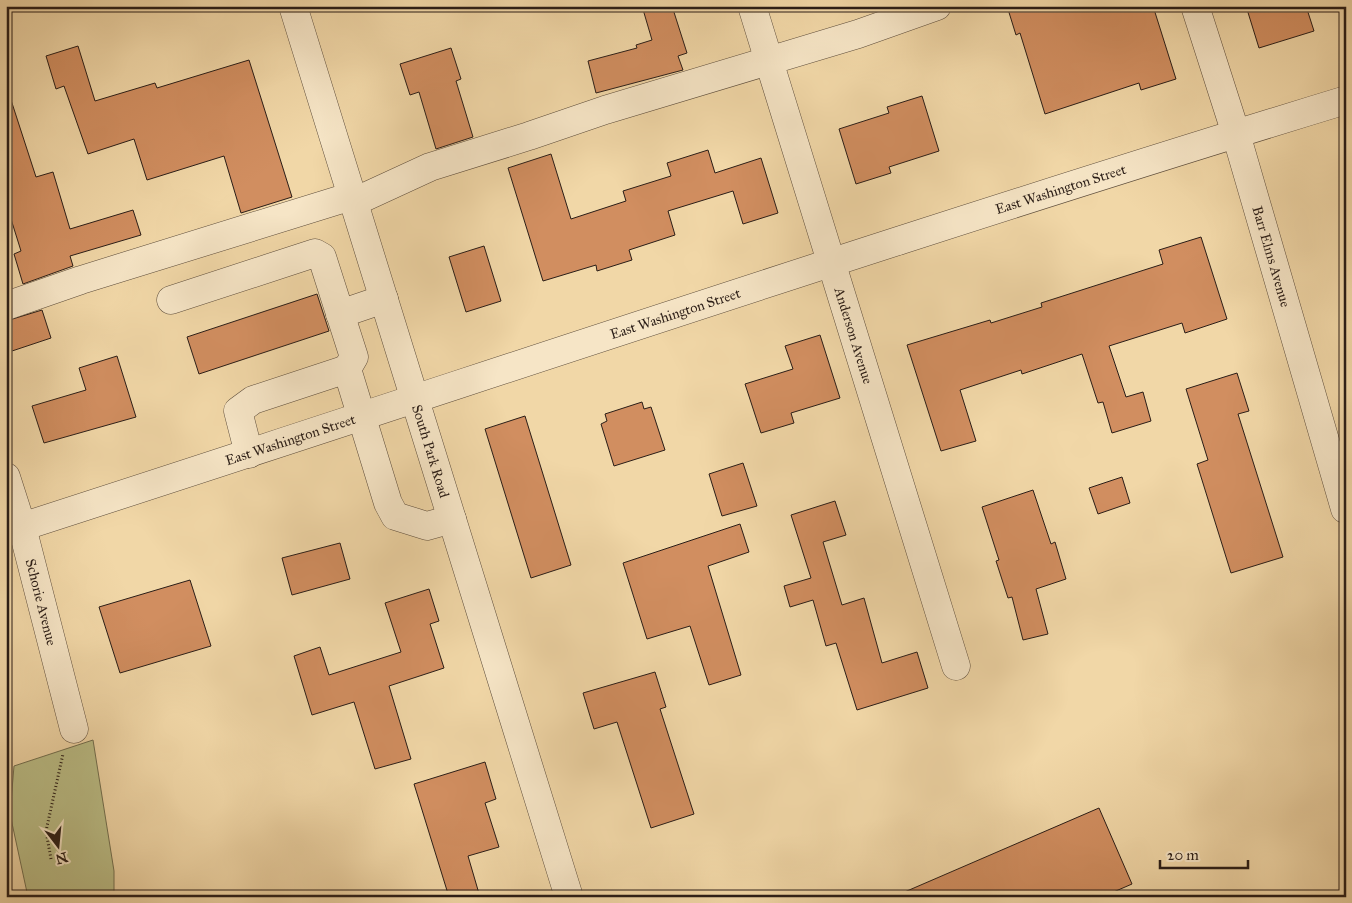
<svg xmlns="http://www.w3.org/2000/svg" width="1352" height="903" viewBox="0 0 1352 903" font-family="'IM FELL Great Primer',serif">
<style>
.green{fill:#bbbe87;stroke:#726e4f}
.building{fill:#d18e60;stroke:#2a1d17}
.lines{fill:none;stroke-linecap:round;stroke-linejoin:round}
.minor-casing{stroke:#5c4c3b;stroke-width:29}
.path{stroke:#2a1d17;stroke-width:3;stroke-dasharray:1 2.5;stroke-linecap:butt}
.minor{stroke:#f6e5c6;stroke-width:28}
.labels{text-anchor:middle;stroke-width:4.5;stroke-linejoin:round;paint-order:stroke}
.street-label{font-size:14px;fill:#2a1d17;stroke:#f6e5c6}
</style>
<rect width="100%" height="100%" fill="#f1d7a7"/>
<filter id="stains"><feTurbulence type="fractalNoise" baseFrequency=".004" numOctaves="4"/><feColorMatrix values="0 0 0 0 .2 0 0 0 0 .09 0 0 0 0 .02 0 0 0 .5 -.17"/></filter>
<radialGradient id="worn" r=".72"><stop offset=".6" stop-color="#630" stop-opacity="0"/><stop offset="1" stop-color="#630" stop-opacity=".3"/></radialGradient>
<!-- green -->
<path class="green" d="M 93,740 L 114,871 L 114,897 L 28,897 L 10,814 L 14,766 Z"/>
<!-- building -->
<g class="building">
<path d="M 642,6 L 672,6 L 687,53 L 678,56 L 683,70 L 596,93 L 588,61 L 637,48 L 636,45 L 652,40 Z"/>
<path d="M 1007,6 L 1153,6 L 1176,79 L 1141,90 L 1139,83 L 1045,114 L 1020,33 L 1016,35 Z"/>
<path d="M 1246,6 L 1306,6 L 1314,31 L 1259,48 Z"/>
<path d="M 78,46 L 95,101 L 155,83 L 157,88 L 249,60 L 292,197 L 241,213 L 224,156 L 147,180 L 134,139 L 88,154 L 64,86 L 56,89 L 46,56 Z"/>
<path d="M 451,48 L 461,79 L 456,81 L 473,137 L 436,149 L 419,92 L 410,95 L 400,64 Z"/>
<path d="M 922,96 L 939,151 L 889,167 L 891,173 L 856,184 L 839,129 L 889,113 L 887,107 Z"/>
<path d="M 11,100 L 36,177 L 53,172 L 70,229 L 133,210 L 141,235 L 70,256 L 73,266 L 23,284 L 14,254 L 21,251 L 6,203 L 6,101 Z"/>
<path d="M 708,150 L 715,173 L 761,158 L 778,213 L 743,224 L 733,191 L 668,211 L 675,235 L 629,250 L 632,260 L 597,271 L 596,265 L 543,281 L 508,168 L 551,154 L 571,219 L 626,201 L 623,191 L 671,176 L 667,163 Z"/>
<path d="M 1201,237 L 1227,319 L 1185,333 L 1182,323 L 1109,346 L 1126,397 L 1143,392 L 1151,421 L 1112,433 L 1103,402 L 1098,403 L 1082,354 L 1022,374 L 1021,370 L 960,390 L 976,441 L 941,451 L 907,345 L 990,320 L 991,323 L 1042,307 L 1041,303 L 1163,264 L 1159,250 Z"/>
<path d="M 484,246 L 501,301 L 466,312 L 449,257 Z"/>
<path d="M 317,294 L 329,331 L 199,374 L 187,337 Z"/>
<path d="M 42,310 L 51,338 L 12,351 L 6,333 L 6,321 Z"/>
<path d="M 820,335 L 840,398 L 791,413 L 794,423 L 761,433 L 745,384 L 793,369 L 785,346 Z"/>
<path d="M 117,356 L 136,417 L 44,443 L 32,406 L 86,390 L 79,368 Z"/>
<path d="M 1237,373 L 1249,411 L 1238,414 L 1283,557 L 1231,573 L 1197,464 L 1208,460 L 1186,389 Z"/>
<path d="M 642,402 L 644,409 L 651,407 L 665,450 L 614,466 L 601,424 L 607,421 L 605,414 Z"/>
<path d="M 525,416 L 571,565 L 531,578 L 485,429 Z"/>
<path d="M 743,463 L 757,506 L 722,516 L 709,474 Z"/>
<path d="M 1122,477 L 1130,503 L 1098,514 L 1089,488 Z"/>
<path d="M 1033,490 L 1051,544 L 1055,542 L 1066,579 L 1036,589 L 1048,634 L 1023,640 L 1012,597 L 1008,598 L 996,561 L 999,560 L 982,507 Z"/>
<path d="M 835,501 L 846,535 L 823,542 L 842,605 L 864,598 L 882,663 L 917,652 L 928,688 L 857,710 L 836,643 L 826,646 L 813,600 L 790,607 L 784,586 L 811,578 L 791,515 Z"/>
<path d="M 740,524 L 749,552 L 708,566 L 741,675 L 709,685 L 690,626 L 647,639 L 623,563 Z"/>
<path d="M 340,543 L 350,579 L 292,595 L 282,558 Z"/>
<path d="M 190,580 L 211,646 L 120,673 L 99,607 Z"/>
<path d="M 429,589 L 439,621 L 430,624 L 444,668 L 389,686 L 411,759 L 375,769 L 354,702 L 312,715 L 294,656 L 320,647 L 329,675 L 401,652 L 385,603 Z"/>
<path d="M 655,672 L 666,707 L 660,709 L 694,814 L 651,828 L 617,722 L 594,729 L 583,693 Z"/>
<path d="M 485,762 L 496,799 L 485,803 L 499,847 L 468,856 L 480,897 L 449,897 L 414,784 Z"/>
<path d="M 1099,808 L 1132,884 L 1102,897 L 893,897 Z"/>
</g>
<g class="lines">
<!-- minor casing -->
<g class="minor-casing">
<g id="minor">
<path id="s1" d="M 293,6 L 569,897"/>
<path id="s2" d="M 752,6 L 956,666"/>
<path id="s3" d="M 1195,6 L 1236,134 L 1345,509"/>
<path d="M 354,202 L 430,167 L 529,136 L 605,110 L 858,34 L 937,6"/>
<path d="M 171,300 L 315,253 L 322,257 L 354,357 L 347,369"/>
<path d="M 6,306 L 81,280 L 352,196"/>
<path d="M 340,314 L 384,299"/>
<path d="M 249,454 L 238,411 L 253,400 L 347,369 L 388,503 L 395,516 L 427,526 L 452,519"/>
<path id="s4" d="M 6,477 L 22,527 L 74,729"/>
<path id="s5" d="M 6,532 C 453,388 897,237 1346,100"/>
</g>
</g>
<!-- path -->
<path class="path" d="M 51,859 L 46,831 L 63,754"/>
<!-- minor -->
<use href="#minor" class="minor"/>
</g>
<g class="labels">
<!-- street labels -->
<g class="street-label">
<text dy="5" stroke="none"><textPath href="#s5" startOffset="1109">East Washington Street</textPath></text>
<text dy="5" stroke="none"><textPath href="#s3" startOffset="262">Barr Elms Avenue</textPath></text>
<text dy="5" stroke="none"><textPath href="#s5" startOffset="704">East Washington Street</textPath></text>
<text dy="5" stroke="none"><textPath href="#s2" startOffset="345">Anderson Avenue</textPath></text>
<text dy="5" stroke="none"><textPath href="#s5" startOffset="299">East Washington Street</textPath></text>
<text dy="5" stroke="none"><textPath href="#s1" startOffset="466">South Park Road</textPath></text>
<text dy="5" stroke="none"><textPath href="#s4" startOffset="130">Schorie Avenue</textPath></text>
</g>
</g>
<!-- margin -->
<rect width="1352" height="903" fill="none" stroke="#f1d7a7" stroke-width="25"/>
<rect x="8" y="8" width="1337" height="888" fill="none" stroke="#2a1d17" stroke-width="2.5"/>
<rect x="12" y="12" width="1327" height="878" fill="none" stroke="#2a1d17"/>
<!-- north arrow -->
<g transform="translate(58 846) rotate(164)" stroke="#f6e5c6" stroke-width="4" paint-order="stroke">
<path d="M0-4L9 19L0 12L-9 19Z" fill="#2a1d17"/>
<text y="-8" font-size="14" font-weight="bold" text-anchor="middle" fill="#2a1d17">N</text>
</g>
<!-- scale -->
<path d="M1160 860v8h88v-8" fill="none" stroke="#2a1d17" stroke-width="2.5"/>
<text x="1167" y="860" font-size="15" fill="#2a1d17" stroke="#f6e5c6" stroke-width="4" paint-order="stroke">20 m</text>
<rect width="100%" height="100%" filter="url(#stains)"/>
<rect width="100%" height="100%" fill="url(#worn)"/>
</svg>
